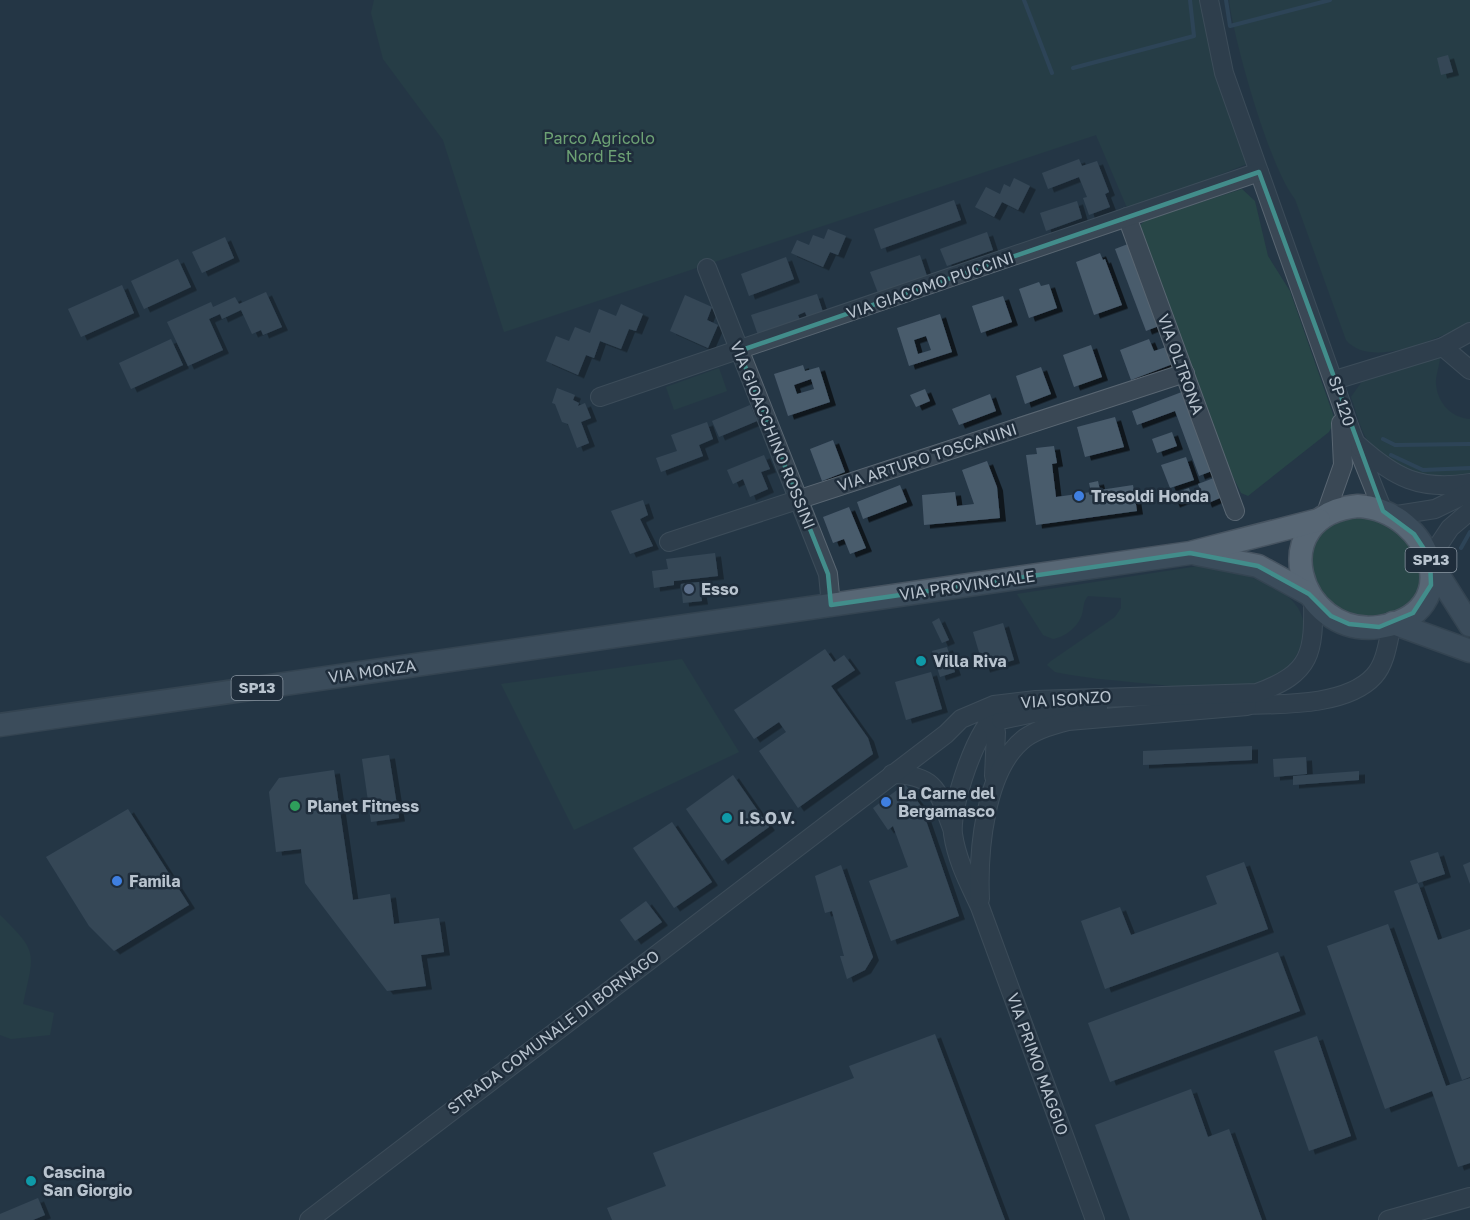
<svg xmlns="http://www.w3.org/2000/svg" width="1470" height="1220" viewBox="0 0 1470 1220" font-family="'Golos Text',sans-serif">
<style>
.green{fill:#284647}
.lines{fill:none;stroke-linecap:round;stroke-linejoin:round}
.stream{stroke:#38546e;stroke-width:4}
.building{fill:#495b6c;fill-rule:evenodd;filter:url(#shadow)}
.minor-casing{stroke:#596672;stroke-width:20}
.major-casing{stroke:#475461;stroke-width:25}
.minor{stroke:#3a4855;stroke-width:18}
.major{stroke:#586775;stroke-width:22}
.marked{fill:none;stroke:#428d8b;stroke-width:4.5;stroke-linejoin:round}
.shop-dot{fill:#3f7fe0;stroke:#1f2d3b;stroke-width:2}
.service-dot{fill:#5c6f8a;stroke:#1f2d3b;stroke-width:2}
.culture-dot{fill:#0f9aa8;stroke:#1f2d3b;stroke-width:2}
.leisure-dot{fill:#2e9e5b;stroke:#1f2d3b;stroke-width:2}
.labels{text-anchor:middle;stroke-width:5;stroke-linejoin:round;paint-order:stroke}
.shield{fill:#1f2d3b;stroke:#8a96a2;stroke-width:1.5}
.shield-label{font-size:15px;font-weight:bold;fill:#b8c3ce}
.park-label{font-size:16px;fill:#6da174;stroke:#1f2d3b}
.street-label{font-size:16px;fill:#b8c3ce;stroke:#1f2d3b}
.poi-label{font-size:16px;font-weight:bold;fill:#b8c3ce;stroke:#1f2d3b;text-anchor:start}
</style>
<defs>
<filter id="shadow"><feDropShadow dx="6" dy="3.5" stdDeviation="0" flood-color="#0009"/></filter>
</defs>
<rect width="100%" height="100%" fill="#253746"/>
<!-- green -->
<g class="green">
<path d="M 374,0 L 1202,0 L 1217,71 L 1247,164 L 1128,210 L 1096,135 L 504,332 L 443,140 L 383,59 L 371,13 Z"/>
<path d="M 1229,0 L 1470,0 L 1470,324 C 1439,336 1373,371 1346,340 L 1295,199 C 1270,169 1234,41 1229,0 Z"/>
<path d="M 1242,189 L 1255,201 L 1268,256 L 1290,291 L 1335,420 L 1329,432 L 1248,496 L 1241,493 L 1229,469 L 1138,237 L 1140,225 L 1146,220 Z"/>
<path d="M 1440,356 C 1440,365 1435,376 1436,385 C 1438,404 1452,418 1470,419 L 1470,479 C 1437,485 1388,469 1368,441 C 1360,429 1356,410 1351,397 L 1363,380 Z"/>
<path d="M 719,368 L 727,391 L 674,410 L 666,387 Z"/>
<path d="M 1353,515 L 1379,519 L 1415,547 L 1423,583 L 1408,607 L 1385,617 L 1351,616 L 1323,598 L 1309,567 L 1309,555 L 1320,530 Z"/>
<path d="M 1199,566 C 1242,571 1327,591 1298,652 C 1292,665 1275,680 1260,684 C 1223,695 1179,686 1141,683 C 1112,680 1083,678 1055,672 L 1047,665 L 1051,661 L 1115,617 L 1121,608 L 1121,598 L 1088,596 C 1083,601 1084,607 1082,614 C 1079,626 1065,637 1053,639 L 1043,635 L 1017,594 Z"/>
<path d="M 682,659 L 739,752 L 574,830 L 501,684 Z"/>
<path d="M 0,915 C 39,953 34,952 23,1004 L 54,1013 L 50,1035 L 11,1039 L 0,1035 Z"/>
</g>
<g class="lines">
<!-- stream -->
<g class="stream">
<path d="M 1024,0 L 1052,73"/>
<path d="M 1226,0 L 1230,26 L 1330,0"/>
<path d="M 1073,68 L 1194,36 L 1190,0"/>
<path d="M 1383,439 L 1395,445 L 1470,444"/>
<path d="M 1391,455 L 1423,470 L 1470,468"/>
<path d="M 1461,548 L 1470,532"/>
</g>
</g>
<!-- building -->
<g class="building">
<path d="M 1448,55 L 1453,72 L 1441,75 L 1437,58 Z"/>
<path d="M 1079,159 L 1082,166 L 1097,161 L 1109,192 L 1105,194 L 1110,207 L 1089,215 L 1083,198 L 1087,197 L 1079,177 L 1048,189 L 1042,173 Z"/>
<path d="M 1014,178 L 1030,186 L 1018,210 L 1002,202 L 994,217 L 975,207 L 986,187 L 1000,194 L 1004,184 L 1010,187 Z"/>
<path d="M 954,200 L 961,220 L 881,249 L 874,229 Z"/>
<path d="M 1077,201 L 1082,218 L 1046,231 L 1040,213 Z"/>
<path d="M 828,229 L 846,236 L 838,255 L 830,252 L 823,267 L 791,253 L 797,240 L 809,245 L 813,235 L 824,239 Z"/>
<path d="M 987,232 L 993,250 L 947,266 L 940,249 Z"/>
<path d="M 225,237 L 234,258 L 202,273 L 192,252 Z"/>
<path d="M 1133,242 L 1164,324 L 1146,331 L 1115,249 Z"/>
<path d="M 1100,253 L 1103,260 L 1105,259 L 1122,305 L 1094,315 L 1076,262 Z"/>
<path d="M 920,255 L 927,276 L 878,293 L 870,272 Z"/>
<path d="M 786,257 L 794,279 L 749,296 L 741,274 Z"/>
<path d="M 178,259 L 191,287 L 144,309 L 131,281 Z"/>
<path d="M 1039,282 L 1041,286 L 1049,284 L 1057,308 L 1029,318 L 1019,289 Z"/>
<path d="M 122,285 L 134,313 L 81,337 L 68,309 Z"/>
<path d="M 266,292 L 282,327 L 263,335 L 261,330 L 252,334 L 241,310 L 222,319 L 220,314 L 209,319 L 223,350 L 188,366 L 167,322 L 211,302 L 213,307 L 235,297 L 239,304 Z"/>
<path d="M 817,294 L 823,312 L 807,317 L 805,312 L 798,315 L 800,320 L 758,335 L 751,315 Z"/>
<path d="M 685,295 L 712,307 L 707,320 L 718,325 L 708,348 L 670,331 Z"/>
<path d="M 1003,296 L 1012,322 L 981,333 L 972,306 Z"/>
<path d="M 621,304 L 643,314 L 636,331 L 629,329 L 621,349 L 600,341 L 594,358 L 586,355 L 578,375 L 546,361 L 556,336 L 569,341 L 575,327 L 590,333 L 599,309 L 616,316 Z"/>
<path d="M 940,314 L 952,352 L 909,366 L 897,328 ZM 926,336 L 931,350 L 918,354 L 914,340 Z"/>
<path d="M 171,339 L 183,365 L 131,389 L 119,363 Z"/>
<path d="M 1149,339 L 1154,351 L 1172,345 L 1178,362 L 1131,380 L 1120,350 Z"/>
<path d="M 1091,345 L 1102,377 L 1074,387 L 1063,355 Z"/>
<path d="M 803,365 L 805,371 L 819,367 L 830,402 L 788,416 L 774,374 ZM 811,379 L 814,389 L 797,394 L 794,385 Z"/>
<path d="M 1041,367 L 1051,394 L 1025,404 L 1016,376 Z"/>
<path d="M 557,388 L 575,395 L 573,400 L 579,403 L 578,406 L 585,403 L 591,418 L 581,422 L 589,443 L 577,448 L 568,424 L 562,422 L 555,404 L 552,403 Z"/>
<path d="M 925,389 L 930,401 L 916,407 L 910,395 Z"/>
<path d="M 1187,390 L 1217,469 L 1199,476 L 1175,411 L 1137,425 L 1132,411 Z"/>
<path d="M 990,394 L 996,411 L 959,425 L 952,409 Z"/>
<path d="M 750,405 L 757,421 L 719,437 L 712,421 Z"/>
<path d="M 1115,417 L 1124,447 L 1085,457 L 1077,427 Z"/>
<path d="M 707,422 L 713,439 L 699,445 L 703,456 L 661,472 L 656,458 L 677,451 L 671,435 Z"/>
<path d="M 1172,432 L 1177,446 L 1157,453 L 1152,439 Z"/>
<path d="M 833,440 L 845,472 L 822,481 L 810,449 Z"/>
<path d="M 1054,446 L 1057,463 L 1052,464 L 1056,497 L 1091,492 L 1089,483 L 1098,481 L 1100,490 L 1133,485 L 1137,511 L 1036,525 L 1026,455 L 1037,454 L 1036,448 Z"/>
<path d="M 764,455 L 770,469 L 761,472 L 768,489 L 750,497 L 743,479 L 733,484 L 727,470 Z"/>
<path d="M 1186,457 L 1194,480 L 1170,488 L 1161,465 Z"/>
<path d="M 987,461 L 997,487 L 1000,518 L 924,525 L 922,495 L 955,492 L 957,506 L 974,504 L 962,470 Z"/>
<path d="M 1219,476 L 1227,495 L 1206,504 L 1198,484 Z"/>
<path d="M 900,485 L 907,502 L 863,519 L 857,502 Z"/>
<path d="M 1189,488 L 1192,497 L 1174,504 L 1170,495 Z"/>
<path d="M 643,500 L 648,515 L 640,519 L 653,546 L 630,554 L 611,511 Z"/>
<path d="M 849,507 L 866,548 L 850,554 L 844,539 L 833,543 L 823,517 Z"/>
<path d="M 715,553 L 718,576 L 674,581 L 674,585 L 654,588 L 652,571 L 668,569 L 666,559 Z"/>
<path d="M 699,582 L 702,601 L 683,603 L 681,584 Z"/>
<path d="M 939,618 L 949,640 L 942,643 L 932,622 Z"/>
<path d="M 1003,623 L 1014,660 L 984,669 L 973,632 Z"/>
<path d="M 947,647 L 955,672 L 940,677 L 932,651 Z"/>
<path d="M 825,649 L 834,662 L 844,655 L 855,670 L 831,686 L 868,738 L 873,754 L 798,808 L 759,751 L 786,732 L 779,722 L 754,739 L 734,710 Z"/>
<path d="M 931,672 L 942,709 L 906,720 L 895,682 Z"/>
<path d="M 1252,746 L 1252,760 L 1143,765 L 1143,751 Z"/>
<path d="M 389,755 L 399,818 L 371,822 L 362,759 Z"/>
<path d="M 1306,757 L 1307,774 L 1274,777 L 1273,759 Z"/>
<path d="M 334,770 L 353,900 L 390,894 L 394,924 L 439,918 L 444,952 L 421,955 L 426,986 L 387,991 L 305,883 L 301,849 L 276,852 L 269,792 L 279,778 Z"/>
<path d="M 1359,771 L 1359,780 L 1293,785 L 1293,776 Z"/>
<path d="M 733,775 L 769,827 L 722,861 L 686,809 Z"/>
<path d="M 905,784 L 921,806 L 959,916 L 891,941 L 869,881 L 908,867 L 893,826 L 888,830 L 873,808 Z"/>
<path d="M 128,809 L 189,905 L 114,951 L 89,926 L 46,857 Z"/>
<path d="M 672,822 L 712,882 L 674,908 L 633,848 Z"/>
<path d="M 1438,852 L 1445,874 L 1418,883 L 1438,940 L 1470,929 L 1470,1077 L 1462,1080 L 1394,891 L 1418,883 L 1410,861 Z"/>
<path d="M 1244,862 L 1268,929 L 1105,989 L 1081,921 L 1120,907 L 1131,935 L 1217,904 L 1206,876 Z"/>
<path d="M 1470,862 L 1470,884 L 1463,865 Z"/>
<path d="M 841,865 L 873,957 L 865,970 L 847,979 L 840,956 L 844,956 L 832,911 L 825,913 L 815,876 Z"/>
<path d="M 646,901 L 662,922 L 635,941 L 620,920 Z"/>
<path d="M 1388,924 L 1446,1086 L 1470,1078 L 1470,1163 L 1458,1167 L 1432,1091 L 1385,1109 L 1327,946 Z"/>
<path d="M 1278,952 L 1300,1011 L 1110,1082 L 1088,1023 Z"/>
<path d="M 935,1034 L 1005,1220 L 612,1220 L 607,1208 L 666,1186 L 653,1153 L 854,1078 L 849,1066 Z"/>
<path d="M 1317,1036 L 1351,1136 L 1309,1151 L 1274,1051 Z"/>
<path d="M 1191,1089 L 1208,1137 L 1229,1129 L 1262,1220 L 1130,1220 L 1095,1125 Z"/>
<path d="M 38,1198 L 45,1215 L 33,1220 L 0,1220 L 0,1214 Z"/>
</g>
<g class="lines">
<!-- minor casing -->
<g class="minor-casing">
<g id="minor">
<path d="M 1209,0 L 1224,73 L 1352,434 L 1383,511"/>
<path d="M 1127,217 L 1235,511"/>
<path d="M 707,268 L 828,574 L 831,605"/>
<path d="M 1443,347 L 1470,370"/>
<path d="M 1335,380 L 1443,347 L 1470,332"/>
<path d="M 600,397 L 1259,172"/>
<path d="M 1358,445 C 1395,478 1420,491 1470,483"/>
<path d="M 1325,516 L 1343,465 L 1341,423"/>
<path d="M 1391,516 L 1435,509 L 1470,492"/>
<path d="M 669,542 L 1185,373"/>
<path d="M 1430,558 L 1450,528 L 1470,511"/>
<path d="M 1239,705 C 1278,704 1346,707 1374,676 C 1386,663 1388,641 1392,624"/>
<path d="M 1013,709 C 1009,710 1004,710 1000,712 C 976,726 950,808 953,834 C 957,861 969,883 980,907 L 1095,1220"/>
<path d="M 986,717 L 996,732 L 994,776"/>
<path d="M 1001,720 L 1034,713 L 1098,708"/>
<path d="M 892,774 C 936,775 938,791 952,828"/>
<path d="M 980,899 C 978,853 984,769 1025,738 C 1038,729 1053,725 1068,721 L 1247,706"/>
<path d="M 309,1220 L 946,734 L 961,719 L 994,705 L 1036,700 L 1257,693 C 1312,673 1314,653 1313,599"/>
<path d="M 1388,1220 L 1470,1197"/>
</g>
</g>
<!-- major casing -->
<g class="major-casing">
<g id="major">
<path d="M 1358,506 C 1432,510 1468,614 1379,627 C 1297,638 1263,515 1358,506 Z"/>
<path d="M 1197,554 L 1258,566 L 1309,594"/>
<path d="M 1432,565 L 1470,625"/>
<path d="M 1393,623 L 1470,651"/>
<path d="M 0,725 L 1190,553 L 1319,520"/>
</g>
</g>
<!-- minor -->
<use href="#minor" class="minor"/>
<!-- major -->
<use href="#major" class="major"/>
</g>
<!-- marked area -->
<path d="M0 0H1470V1220H0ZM 1259,172 L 1383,511 L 1414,534 L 1430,558 L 1431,585 L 1413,613 L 1379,627 L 1349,624 L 1331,616 L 1309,594 L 1258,566 L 1190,553 L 831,605 L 828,574 L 739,351 Z" fill="#253746" fill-opacity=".55" fill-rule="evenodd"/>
<path class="marked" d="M 1259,172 L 1383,511 L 1414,534 L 1430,558 L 1431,585 L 1413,613 L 1379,627 L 1349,624 L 1331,616 L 1309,594 L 1258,566 L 1190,553 L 831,605 L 828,574 L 739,351 Z"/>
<!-- markers -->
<g class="shop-dot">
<circle cx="1079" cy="496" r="6"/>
<circle cx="886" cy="802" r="6"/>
<circle cx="117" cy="881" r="6"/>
</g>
<circle class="service-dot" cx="689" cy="589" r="6"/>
<g class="culture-dot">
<circle cx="921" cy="661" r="6"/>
<circle cx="727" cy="818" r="6"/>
<circle cx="31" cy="1181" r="6"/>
</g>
<circle class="leisure-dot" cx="295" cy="806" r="6"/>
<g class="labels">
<!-- shield labels -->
<g class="shield">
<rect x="1405.5" y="548" width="51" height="24" rx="4.5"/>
<rect x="231.5" y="676" width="51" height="24" rx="4.5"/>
</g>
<g class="shield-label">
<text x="1431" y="565">SP13</text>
<text x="257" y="693">SP13</text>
</g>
<!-- park labels -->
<g class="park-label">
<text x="599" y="144">Parco Agricolo<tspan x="599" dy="18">Nord Est</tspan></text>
</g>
<!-- street labels -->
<g class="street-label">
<text transform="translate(930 285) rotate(-19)" y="6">VIA GIACOMO PUCCINI</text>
<text transform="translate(1181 364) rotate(70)" y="6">VIA OLTRONA</text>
<text transform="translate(1342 401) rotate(72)" y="6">SP 120</text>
<text transform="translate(773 435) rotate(68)" y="6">VIA GIOACCHINO ROSSINI</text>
<text transform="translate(927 457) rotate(-18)" y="6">VIA ARTURO TOSCANINI</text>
<text transform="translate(967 585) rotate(-8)" y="6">VIA PROVINCIALE</text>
<text transform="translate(372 671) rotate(-8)" y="6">VIA MONZA</text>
<text transform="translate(1066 699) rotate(-4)" y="6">VIA ISONZO</text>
<text transform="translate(553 1032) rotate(-37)" y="6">STRADA COMUNALE DI BORNAGO</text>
<text transform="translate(1038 1064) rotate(70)" y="6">VIA PRIMO MAGGIO</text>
</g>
<!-- poi labels -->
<g class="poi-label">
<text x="1091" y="502">Tresoldi Honda</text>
<text x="701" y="595">Esso</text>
<text x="933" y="667">Villa Riva</text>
<text x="898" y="799">La Carne del<tspan x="898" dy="18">Bergamasco</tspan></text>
<text x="307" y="812">Planet Fitness</text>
<text x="739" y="824">I.S.O.V.</text>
<text x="129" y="887">Famila</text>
<text x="43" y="1178">Cascina<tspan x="43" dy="18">San Giorgio</tspan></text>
</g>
</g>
</svg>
